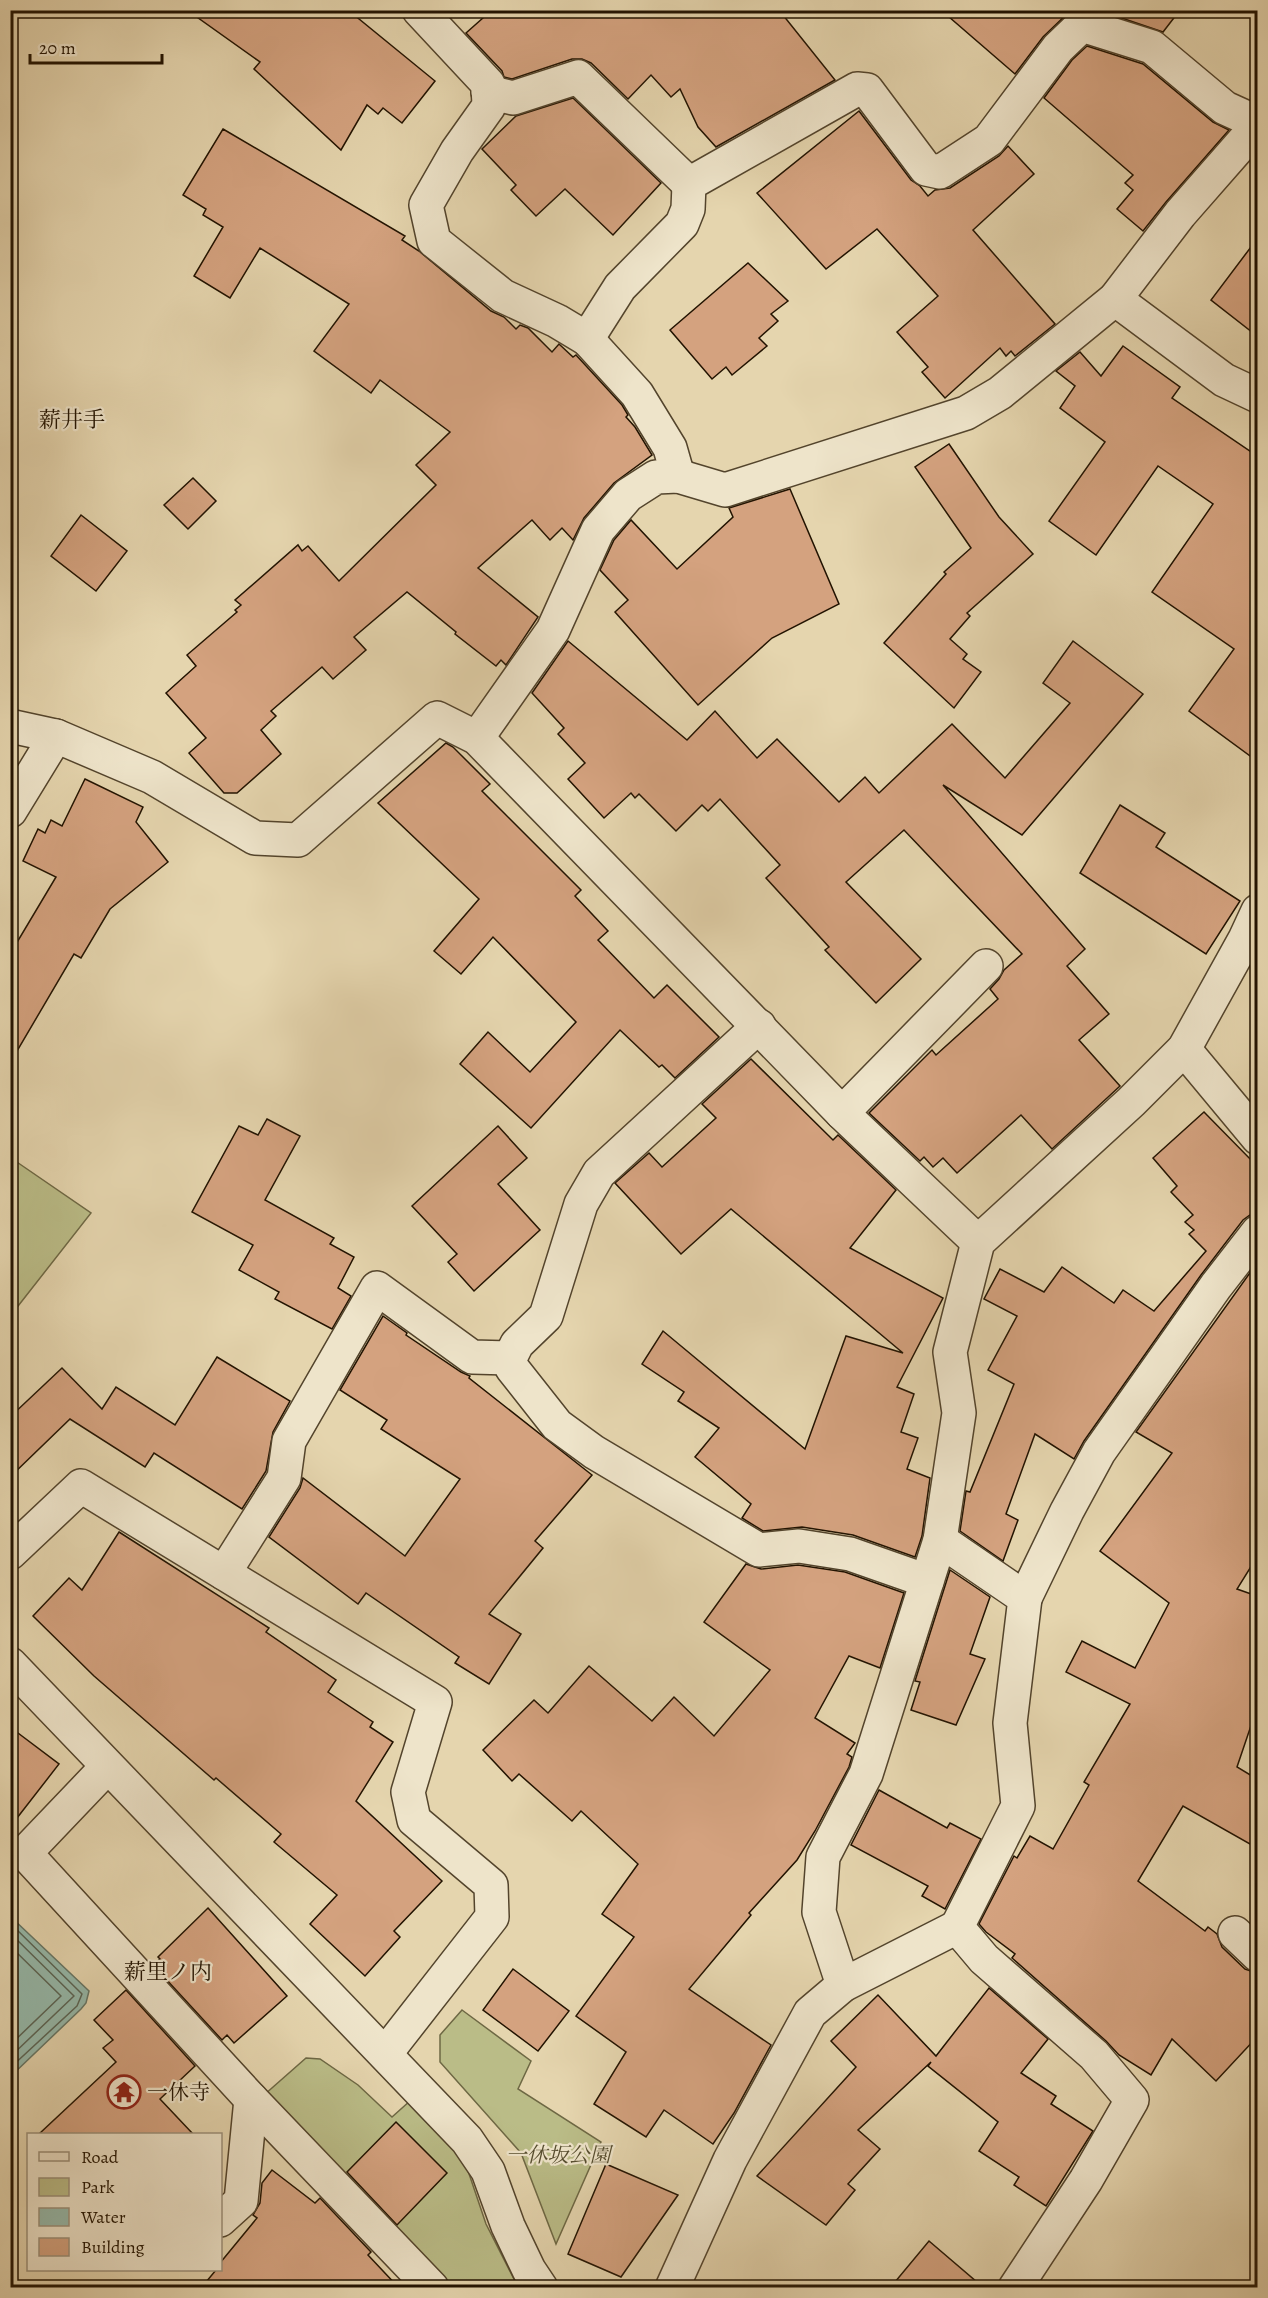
<svg xmlns="http://www.w3.org/2000/svg" width="1268" height="2298" viewBox="0 0 1268 2298" font-family="Alegreya,'Noto Serif JP',serif">
<style>
.green{fill:#babc87;stroke:#6e6844;stroke-width:1.5}
.water{fill:#96b9aa;stroke:#687766;stroke-width:1.5}
.lines{fill:none;stroke-linecap:round;stroke-linejoin:round}
.shore{stroke:#5c6656;stroke-width:1.5}
.building{fill:#d4a27f;stroke:#221301;stroke-width:1.5}
.minor-casing{stroke:#53442c;stroke-width:36}
.minor{stroke:#eee4ca;stroke-width:33}
.labels{text-anchor:middle;stroke-width:4.5;stroke-linejoin:round;paint-order:stroke}
.poi-label{font-size:21px;fill:#221301;stroke:#eee4ca;text-anchor:start}
.park-label{font-size:21px;font-style:italic;fill:#574e30;stroke:#eee4ca}
.neighbourhood-label{font-size:22px;fill:#221301;stroke:#eee4ca}
</style>
<rect width="100%" height="100%" fill="#e5d5ae"/>
<filter id="stains"><feTurbulence type="fractalNoise" baseFrequency=".00333" numOctaves="4"/><feColorMatrix values="0 0 0 0 .2 0 0 0 0 .09 0 0 0 0 .02 0 0 0 .5 -.17"/></filter>
<radialGradient id="worn" r=".72"><stop offset=".6" stop-color="#630" stop-opacity="0"/><stop offset="1" stop-color="#630" stop-opacity=".3"/></radialGradient>
<!-- green -->
<g class="green">
<path d="M 11,1158 L 91,1213 L 11,1315 Z"/>
<path d="M 462,2010 L 531,2061 L 518,2089 L 601,2142 L 556,2244 L 521,2153 L 440,2062 L 440,2035 Z"/>
<path d="M 306,2058 L 320,2059 L 358,2085 L 392,2117 L 411,2100 L 463,2156 L 486,2224 L 518,2287 L 446,2287 L 264,2095 Z"/>
</g>
<!-- water -->
<path class="water" d="M 11,1917 L 89,1991 L 86,2003 L 81,2009 L 11,2076 Z"/>
<g class="lines">
<!-- shore -->
<g class="shore">
<path d="M 10,1923 L 82,1994 L 77,2006 L 10,2068"/>
<path d="M 10,1933 L 74,1996 L 10,2057"/>
<path d="M 10,1946 L 61,1996 L 10,2045"/>
</g>
</g>
<!-- building -->
<g class="building">
<path d="M 187,10 L 348,10 L 435,81 L 402,123 L 383,108 L 378,114 L 367,105 L 341,150 L 254,69 L 260,62 Z"/>
<path d="M 492,10 L 779,10 L 835,80 L 716,147 L 698,127 L 680,89 L 671,97 L 651,75 L 628,99 L 591,63 L 582,59 L 572,59 L 512,79 L 504,77 L 502,71 L 466,33 Z"/>
<path d="M 941,10 L 1071,10 L 1043,37 L 1015,74 Z"/>
<path d="M 1098,10 L 1180,10 L 1163,32 Z"/>
<path d="M 1087,46 L 1143,64 L 1213,122 L 1229,130 L 1166,202 L 1143,231 L 1117,209 L 1133,190 L 1125,183 L 1133,175 L 1044,98 L 1072,60 Z"/>
<path d="M 573,98 L 661,183 L 613,235 L 565,189 L 536,216 L 511,190 L 516,185 L 482,149 L 516,116 Z"/>
<path d="M 859,111 L 911,180 L 920,186 L 928,196 L 935,190 L 950,188 L 999,156 L 1008,146 L 1034,174 L 973,230 L 1055,324 L 1015,356 L 1011,351 L 1006,356 L 1000,348 L 945,398 L 922,372 L 928,367 L 897,332 L 938,296 L 877,229 L 826,269 L 757,193 Z"/>
<path d="M 223,129 L 405,236 L 402,240 L 419,251 L 491,311 L 504,317 L 516,329 L 520,325 L 528,328 L 552,352 L 559,344 L 573,357 L 576,355 L 622,405 L 628,415 L 626,417 L 635,427 L 652,455 L 614,483 L 584,518 L 573,540 L 562,528 L 550,540 L 532,520 L 478,568 L 538,617 L 506,665 L 501,660 L 496,666 L 455,634 L 456,632 L 407,592 L 354,637 L 366,650 L 333,679 L 322,667 L 271,711 L 276,716 L 261,730 L 281,754 L 237,793 L 224,793 L 189,753 L 206,738 L 166,693 L 196,666 L 187,655 L 237,612 L 235,610 L 241,605 L 235,600 L 298,545 L 302,551 L 308,546 L 339,581 L 436,485 L 416,465 L 450,432 L 380,380 L 371,393 L 314,351 L 349,304 L 260,248 L 230,298 L 194,276 L 223,227 L 203,215 L 206,209 L 183,195 Z"/>
<path d="M 1257,239 L 1257,336 L 1211,300 Z"/>
<path d="M 748,263 L 788,301 L 771,314 L 778,321 L 759,338 L 767,346 L 732,375 L 726,367 L 712,379 L 670,330 Z"/>
<path d="M 1123,346 L 1180,387 L 1172,398 L 1257,456 L 1257,761 L 1189,711 L 1234,649 L 1152,592 L 1213,504 L 1158,466 L 1096,555 L 1049,521 L 1105,442 L 1060,408 L 1075,386 L 1056,371 L 1080,352 L 1101,376 Z"/>
<path d="M 949,444 L 999,517 L 1033,554 L 967,613 L 970,616 L 950,639 L 967,654 L 963,659 L 981,672 L 954,708 L 884,643 L 946,574 L 944,572 L 971,548 L 915,467 Z"/>
<path d="M 193,478 L 216,501 L 188,529 L 164,505 Z"/>
<path d="M 790,489 L 839,604 L 772,638 L 698,705 L 615,612 L 628,600 L 600,570 L 614,540 L 631,520 L 677,569 L 733,517 L 729,508 Z"/>
<path d="M 81,515 L 127,551 L 96,591 L 51,556 Z"/>
<path d="M 568,641 L 687,740 L 715,711 L 757,758 L 777,739 L 839,802 L 865,777 L 879,793 L 952,724 L 1005,778 L 1070,703 L 1043,683 L 1073,641 L 1143,694 L 1022,835 L 943,785 L 1085,949 L 1067,966 L 1109,1014 L 1079,1040 L 1120,1086 L 1052,1149 L 1021,1115 L 957,1173 L 943,1158 L 933,1167 L 924,1157 L 920,1161 L 869,1113 L 932,1050 L 936,1055 L 998,999 L 990,989 L 999,979 L 1004,970 L 1022,954 L 904,830 L 846,882 L 921,959 L 876,1003 L 825,950 L 829,947 L 766,878 L 780,865 L 720,799 L 708,811 L 702,805 L 676,831 L 639,794 L 635,798 L 631,793 L 604,818 L 568,779 L 585,763 L 558,734 L 564,728 L 532,693 Z"/>
<path d="M 446,743 L 453,747 L 490,784 L 482,791 L 581,890 L 575,896 L 608,931 L 598,940 L 654,998 L 667,985 L 719,1037 L 675,1078 L 662,1065 L 659,1067 L 620,1030 L 531,1128 L 460,1064 L 488,1032 L 530,1072 L 576,1022 L 493,937 L 461,974 L 434,951 L 479,899 L 378,803 Z"/>
<path d="M 85,779 L 143,807 L 136,822 L 168,862 L 110,909 L 81,958 L 74,954 L 10,1063 L 10,954 L 56,877 L 23,861 L 38,829 L 45,833 L 51,820 L 62,826 Z"/>
<path d="M 1120,805 L 1165,833 L 1156,847 L 1240,901 L 1206,954 L 1080,873 Z"/>
<path d="M 751,1059 L 833,1140 L 838,1135 L 896,1190 L 850,1248 L 943,1298 L 897,1387 L 914,1394 L 901,1432 L 918,1438 L 907,1469 L 930,1478 L 922,1536 L 915,1557 L 853,1535 L 802,1527 L 763,1531 L 742,1518 L 751,1504 L 695,1457 L 719,1428 L 678,1401 L 684,1392 L 642,1364 L 663,1331 L 805,1449 L 846,1336 L 903,1353 L 731,1209 L 681,1254 L 615,1183 L 649,1153 L 662,1167 L 716,1118 L 702,1104 Z"/>
<path d="M 1204,1112 L 1257,1166 L 1257,1214 L 1250,1215 L 1243,1220 L 1201,1275 L 1084,1441 L 1074,1459 L 1035,1434 L 1006,1514 L 1018,1520 L 1003,1561 L 960,1531 L 966,1491 L 970,1492 L 1014,1384 L 988,1370 L 1017,1316 L 984,1299 L 1000,1269 L 1044,1292 L 1062,1267 L 1114,1303 L 1123,1290 L 1154,1311 L 1206,1251 L 1189,1234 L 1194,1230 L 1185,1222 L 1193,1215 L 1171,1192 L 1177,1186 L 1153,1158 Z"/>
<path d="M 267,1119 L 300,1136 L 265,1200 L 334,1238 L 330,1244 L 354,1257 L 338,1288 L 351,1296 L 332,1329 L 275,1299 L 279,1292 L 239,1270 L 253,1245 L 192,1212 L 239,1126 L 258,1135 Z"/>
<path d="M 498,1126 L 527,1158 L 498,1184 L 540,1230 L 474,1291 L 448,1262 L 457,1254 L 412,1206 Z"/>
<path d="M 1257,1263 L 1257,1557 L 1237,1589 L 1257,1596 L 1257,1708 L 1237,1767 L 1257,1779 L 1257,1848 L 1183,1806 L 1138,1881 L 1205,1931 L 1208,1927 L 1217,1934 L 1222,1947 L 1245,1969 L 1257,1973 L 1257,2037 L 1216,2081 L 1172,2039 L 1151,2075 L 1119,2055 L 1106,2041 L 1012,1958 L 1015,1954 L 986,1932 L 979,1924 L 1014,1856 L 1017,1858 L 1030,1836 L 1053,1849 L 1089,1785 L 1084,1782 L 1130,1704 L 1066,1672 L 1082,1641 L 1135,1668 L 1169,1603 L 1100,1551 L 1172,1453 L 1136,1432 Z"/>
<path d="M 383,1316 L 407,1333 L 406,1335 L 461,1372 L 470,1376 L 469,1378 L 592,1475 L 535,1541 L 543,1548 L 489,1614 L 521,1634 L 489,1684 L 455,1663 L 459,1657 L 366,1593 L 358,1604 L 269,1537 L 300,1488 L 303,1478 L 405,1556 L 460,1479 L 381,1429 L 387,1420 L 340,1390 Z"/>
<path d="M 217,1357 L 290,1401 L 273,1432 L 266,1471 L 242,1509 L 154,1453 L 145,1467 L 70,1419 L 10,1477 L 10,1417 L 62,1368 L 102,1409 L 116,1387 L 175,1425 Z"/>
<path d="M 119,1532 L 269,1628 L 266,1632 L 336,1680 L 328,1692 L 373,1722 L 370,1727 L 393,1742 L 356,1801 L 442,1881 L 394,1931 L 400,1937 L 365,1976 L 310,1924 L 337,1895 L 274,1842 L 281,1834 L 216,1778 L 214,1780 L 94,1676 L 33,1616 L 69,1578 L 82,1590 Z"/>
<path d="M 746,1564 L 761,1569 L 798,1565 L 845,1572 L 904,1593 L 880,1668 L 849,1656 L 815,1718 L 855,1743 L 847,1754 L 852,1757 L 849,1767 L 815,1831 L 797,1860 L 749,1913 L 751,1915 L 689,1989 L 771,2045 L 734,2113 L 713,2144 L 664,2110 L 646,2137 L 594,2104 L 626,2052 L 576,2016 L 634,1937 L 602,1914 L 638,1864 L 581,1811 L 572,1821 L 519,1774 L 512,1781 L 483,1750 L 534,1700 L 548,1713 L 589,1666 L 652,1721 L 674,1697 L 714,1736 L 770,1670 L 704,1622 Z"/>
<path d="M 950,1570 L 990,1597 L 970,1654 L 985,1659 L 956,1725 L 911,1710 L 920,1682 L 915,1681 Z"/>
<path d="M 10,1727 L 59,1764 L 10,1827 Z"/>
<path d="M 879,1790 L 947,1828 L 950,1823 L 981,1839 L 945,1909 L 922,1896 L 928,1886 L 851,1845 Z"/>
<path d="M 208,1908 L 287,1996 L 234,2043 L 227,2035 L 222,2040 L 153,1965 L 160,1959 L 158,1957 Z"/>
<path d="M 513,1969 L 569,2011 L 538,2051 L 483,2010 Z"/>
<path d="M 989,1988 L 1048,2039 L 1021,2073 L 1056,2096 L 1051,2104 L 1093,2131 L 1046,2206 L 1014,2185 L 1019,2177 L 979,2151 L 998,2122 L 928,2066 L 931,2062 L 858,2130 L 880,2149 L 848,2184 L 855,2190 L 826,2225 L 757,2176 L 856,2067 L 831,2041 L 878,1995 L 936,2056 Z"/>
<path d="M 126,1990 L 195,2066 L 160,2099 L 193,2134 L 39,2134 L 116,2062 L 103,2048 L 113,2040 L 94,2020 Z"/>
<path d="M 396,2122 L 447,2173 L 397,2225 L 347,2172 Z"/>
<path d="M 606,2164 L 678,2195 L 621,2277 L 568,2254 Z"/>
<path d="M 272,2170 L 315,2203 L 320,2198 L 371,2252 L 368,2255 L 399,2288 L 201,2288 L 216,2270 L 220,2270 L 220,2263 L 257,2218 L 253,2215 L 260,2203 L 262,2183 Z"/>
<path d="M 929,2241 L 984,2288 L 890,2288 Z"/>
</g>
<g class="lines">
<!-- minor casing -->
<g class="minor-casing">
<g id="minor">
<path d="M 419,10 L 488,84 L 489,106 L 457,151 L 426,205 L 434,241 L 503,296 L 557,321 L 587,339 L 620,287 L 682,224 L 688,209 L 689,184 L 857,89 L 867,90 L 926,169 L 940,172 L 989,140 L 1058,48 L 1082,25 L 1152,47 L 1225,108 L 1258,123"/>
<path d="M 488,92 L 513,98 L 578,77 L 689,184"/>
<path d="M 1115,299 L 1224,380 L 1258,396"/>
<path d="M 587,339 L 637,394 L 670,448 L 678,476"/>
<path d="M 10,726 L 56,736 L 152,777 L 255,838 L 298,840 L 437,718 L 477,738 L 842,1113 L 978,1242"/>
<path d="M 477,738 L 553,630 L 598,530 L 628,495 L 656,477 L 678,476 L 725,490 L 966,413 L 1000,393 L 1115,299 L 1180,214 L 1258,125"/>
<path d="M 10,811 L 56,736"/>
<path d="M 759,1026 L 599,1173 L 581,1204 L 546,1316 L 517,1344 L 510,1358 L 512,1368 L 557,1425 L 594,1452 L 759,1550 L 799,1546 L 850,1554 L 927,1581"/>
<path d="M 1184,1049 L 1258,1138"/>
<path d="M 842,1113 L 986,966"/>
<path d="M 940,1540 L 1025,1598 L 1010,1723 L 1018,1806 L 957,1927 L 984,1959 L 1094,2055 L 1132,2100 L 1086,2180 L 1015,2288"/>
<path d="M 10,1553 L 81,1486 L 435,1702 L 408,1792 L 414,1820 L 491,1885 L 492,1917 L 385,2054"/>
<path d="M 224,1573 L 284,1478 L 289,1441 L 377,1288 L 472,1357 L 510,1358"/>
<path d="M 1025,1598 L 1067,1511 L 1099,1452 L 1216,1286 L 1258,1232"/>
<path d="M 10,1664 L 467,2140 L 488,2171 L 508,2226 L 529,2270 L 541,2288"/>
<path d="M 107,1767 L 25,1853 L 251,2099 L 432,2288"/>
<path d="M 1235,1933 L 1258,1955"/>
<path d="M 843,1985 L 819,1912 L 823,1857 L 866,1774 L 940,1540 L 959,1413 L 950,1352 L 978,1242 L 1131,1102 L 1184,1049 L 1245,939 L 1258,911"/>
<path d="M 220,2220 L 241,2201 L 251,2099"/>
<path d="M 672,2288 L 730,2160 L 810,2013 L 843,1985 L 957,1927"/>
</g>
</g>
<!-- minor -->
<use href="#minor" class="minor"/>
</g>
<!-- icons -->
<defs>
<g id="temple-ring" transform="scale(1.725)"><circle r="9.5" fill="#eee4ca" stroke="#8f2418" stroke-width="1.5"/><path d="M0-6L5-2H3V0L6.5 2.5H4V6H1.5V3h-3V6H-4V2.5H-6.5L-3 0V-2H-5Z" fill="#8f2418"/></g>
</defs>
<g fill-rule="evenodd">
<use href="#temple-ring" x="124" y="2092"/>
</g>
<g class="labels">
<!-- poi labels -->
<g class="poi-label">
<text x="147" y="2099">一休寺</text>
</g>
<!-- park labels -->
<g class="park-label">
<text x="558" y="2162">一休坂公園</text>
</g>
<!-- neighbourhood labels -->
<g class="neighbourhood-label">
<text x="72" y="427">薪井手</text>
<text x="168" y="1979">薪里ノ内</text>
</g>
</g>
<!-- margin -->
<rect width="1268" height="2298" fill="none" stroke="#e5d5ae" stroke-width="36"/>
<rect x="12" y="12" width="1244" height="2274" fill="none" stroke="#221301" stroke-width="3"/>
<rect x="18" y="18" width="1232" height="2262" fill="none" stroke="#221301" stroke-width="1.5"/>
<!-- legend -->
<rect x="27" y="2133" width="195" height="138" fill="#eee4ca" stroke="#9c907a" stroke-width="1.5"/>
<rect x="39" y="2152" width="30" height="9" fill="#eee4ca" stroke="#9c907a" stroke-width="1.5"/>
<text x="81" y="2163" font-size="18" fill="#221301">Road</text>
<rect x="39" y="2178" width="30" height="18" fill="#babc87" stroke="#9c907a" stroke-width="1.5"/>
<text x="81" y="2193" font-size="18" fill="#221301">Park</text>
<rect x="39" y="2208" width="30" height="18" fill="#96b9aa" stroke="#9c907a" stroke-width="1.5"/>
<text x="81" y="2223" font-size="18" fill="#221301">Water</text>
<rect x="39" y="2238" width="30" height="18" fill="#d4a27f" stroke="#9c907a" stroke-width="1.5"/>
<text x="81" y="2253" font-size="18" fill="#221301">Building</text>
<!-- scale -->
<path d="M30 54v9h132v-9" fill="none" stroke="#221301" stroke-width="3"/>
<text x="39" y="54" font-size="18" fill="#221301" stroke="#eee4ca" stroke-width="4.5" paint-order="stroke">20 m</text>
<rect width="100%" height="100%" filter="url(#stains)"/>
<rect width="100%" height="100%" fill="url(#worn)"/>
</svg>
